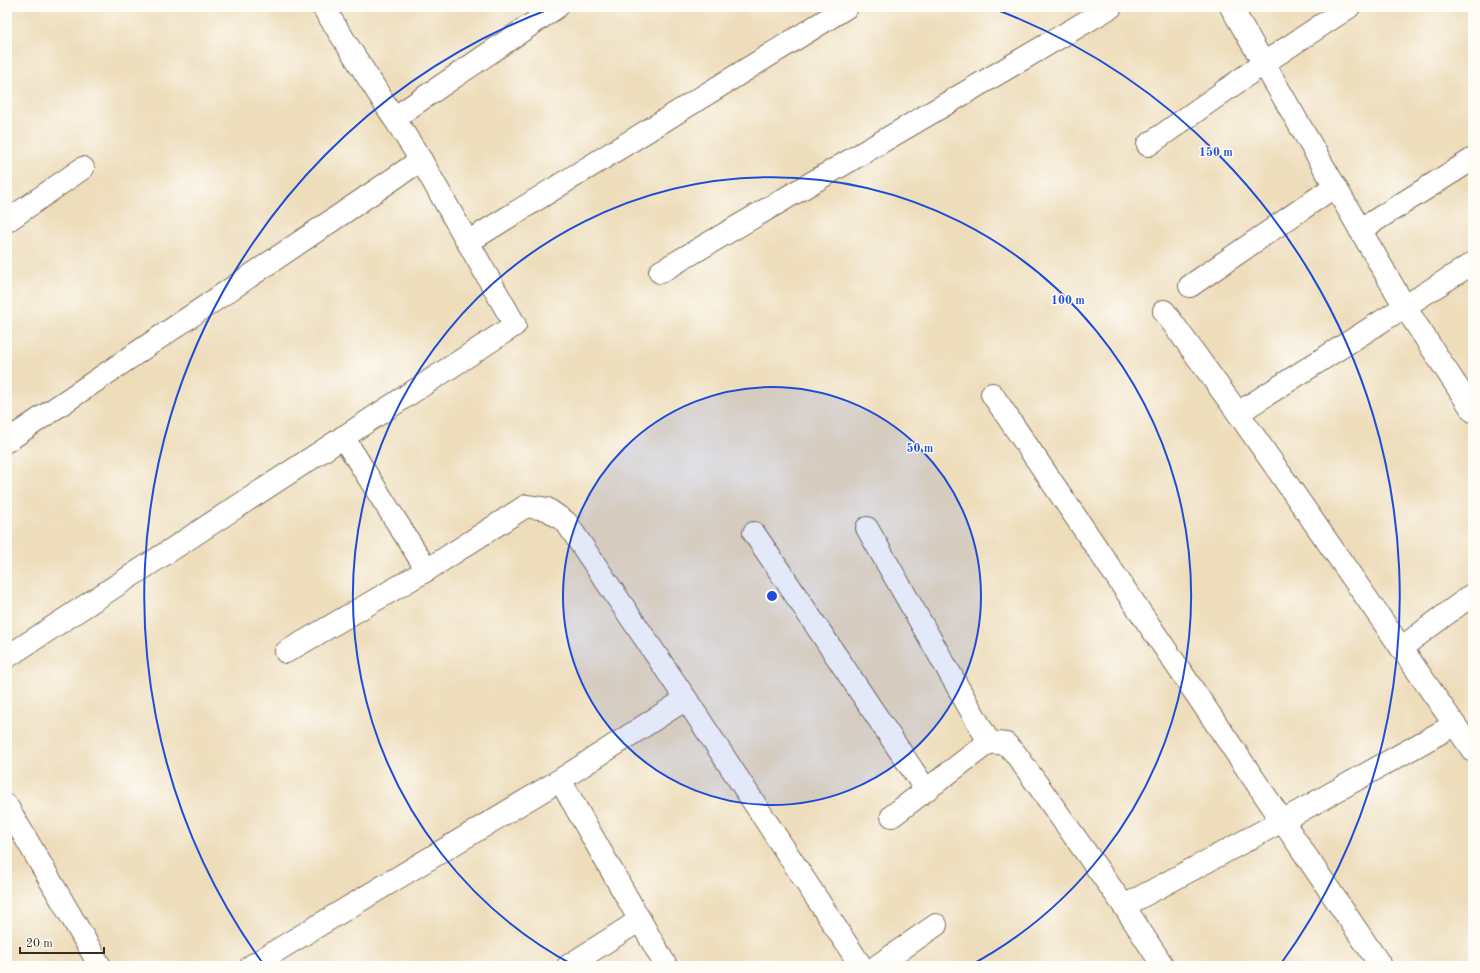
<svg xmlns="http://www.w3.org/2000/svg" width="1480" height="973" viewBox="0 0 1480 973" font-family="'Old Standard TT',serif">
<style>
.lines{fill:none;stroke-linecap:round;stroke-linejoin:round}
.minor-casing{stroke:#7a6955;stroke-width:24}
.minor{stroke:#fff;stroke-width:22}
.ring{fill:none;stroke:#1d4ed8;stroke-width:2}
.centre{fill:#1d4ed8;stroke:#fdfcf7;stroke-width:2}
.ring-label{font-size:12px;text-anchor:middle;font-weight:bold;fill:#1d4ed8;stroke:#fdfcf7;stroke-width:3;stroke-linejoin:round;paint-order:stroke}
</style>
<rect width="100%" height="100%" fill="#fdfcf7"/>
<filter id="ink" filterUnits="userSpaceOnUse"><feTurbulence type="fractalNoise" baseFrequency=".025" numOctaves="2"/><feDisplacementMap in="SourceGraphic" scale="8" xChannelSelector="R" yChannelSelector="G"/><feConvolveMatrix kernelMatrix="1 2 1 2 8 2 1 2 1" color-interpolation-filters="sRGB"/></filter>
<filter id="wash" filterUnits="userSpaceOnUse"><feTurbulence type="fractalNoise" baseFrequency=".012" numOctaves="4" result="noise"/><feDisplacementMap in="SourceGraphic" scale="16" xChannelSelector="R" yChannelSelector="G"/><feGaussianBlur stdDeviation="0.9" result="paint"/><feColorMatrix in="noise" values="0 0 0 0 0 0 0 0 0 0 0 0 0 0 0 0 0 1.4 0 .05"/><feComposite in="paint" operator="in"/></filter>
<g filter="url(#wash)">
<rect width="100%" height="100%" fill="#edb"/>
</g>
<g filter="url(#ink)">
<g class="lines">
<!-- minor casing -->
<g class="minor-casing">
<g id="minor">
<path d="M 1231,7 L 1405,307 L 1473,411"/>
<path d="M 394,118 L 557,7"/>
<path d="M 1148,145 L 1264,63 L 1349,7"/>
<path d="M 7,221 L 83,168"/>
<path d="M 1360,230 L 1473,159"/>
<path d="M 468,242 L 847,7"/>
<path d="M 1473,263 L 1238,413 L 1473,751"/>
<path d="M 660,272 L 1111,7"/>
<path d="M 1190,286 L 1335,186"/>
<path d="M 1164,311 L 1238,413"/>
<path d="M 992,394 L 1381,966"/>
<path d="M 343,437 L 427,570"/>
<path d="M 7,441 L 421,160"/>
<path d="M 867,528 L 989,742"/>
<path d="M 754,533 L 926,790"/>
<path d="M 1401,648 L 1473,594"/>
<path d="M 286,652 L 427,570 L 526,506 L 547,509 L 566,522 L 686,699"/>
<path d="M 7,657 L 515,325 L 421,160 L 323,7"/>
<path d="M 560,780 L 686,699 L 861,966"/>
<path d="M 7,806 L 100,966"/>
<path d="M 892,816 L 989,742 L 1006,744 L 1015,753 L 1124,906 L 1163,966"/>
<path d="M 1124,906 L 1282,821 L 1454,725"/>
<path d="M 251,966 L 560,780 L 666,966"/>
<path d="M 568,966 L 640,920"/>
<path d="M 877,966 L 936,925"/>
</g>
</g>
<!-- minor -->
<use href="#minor" class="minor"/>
</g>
</g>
<!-- distance rings -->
<circle cx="772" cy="596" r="209" fill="#1d4ed8" fill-opacity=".12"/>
<g class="ring">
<circle cx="772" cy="596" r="209"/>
<path d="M575 966A419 419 0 1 1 969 966"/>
<path d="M264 965A628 628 0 0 1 552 8M992 8A628 628 0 0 1 1280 965"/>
</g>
<circle cx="772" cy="596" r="6" class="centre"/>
<g class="ring-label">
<text x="1216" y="156">150 m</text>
<text x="1068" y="304">100 m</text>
<text x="920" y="452">50 m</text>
</g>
<!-- margin -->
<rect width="1480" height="973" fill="none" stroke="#fdfcf7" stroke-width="24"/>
<!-- scale -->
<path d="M20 947v6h84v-6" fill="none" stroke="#3b2a1e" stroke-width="2"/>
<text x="26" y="947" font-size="12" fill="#3b2a1e" stroke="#fdfcf7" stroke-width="3" paint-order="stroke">20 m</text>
</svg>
